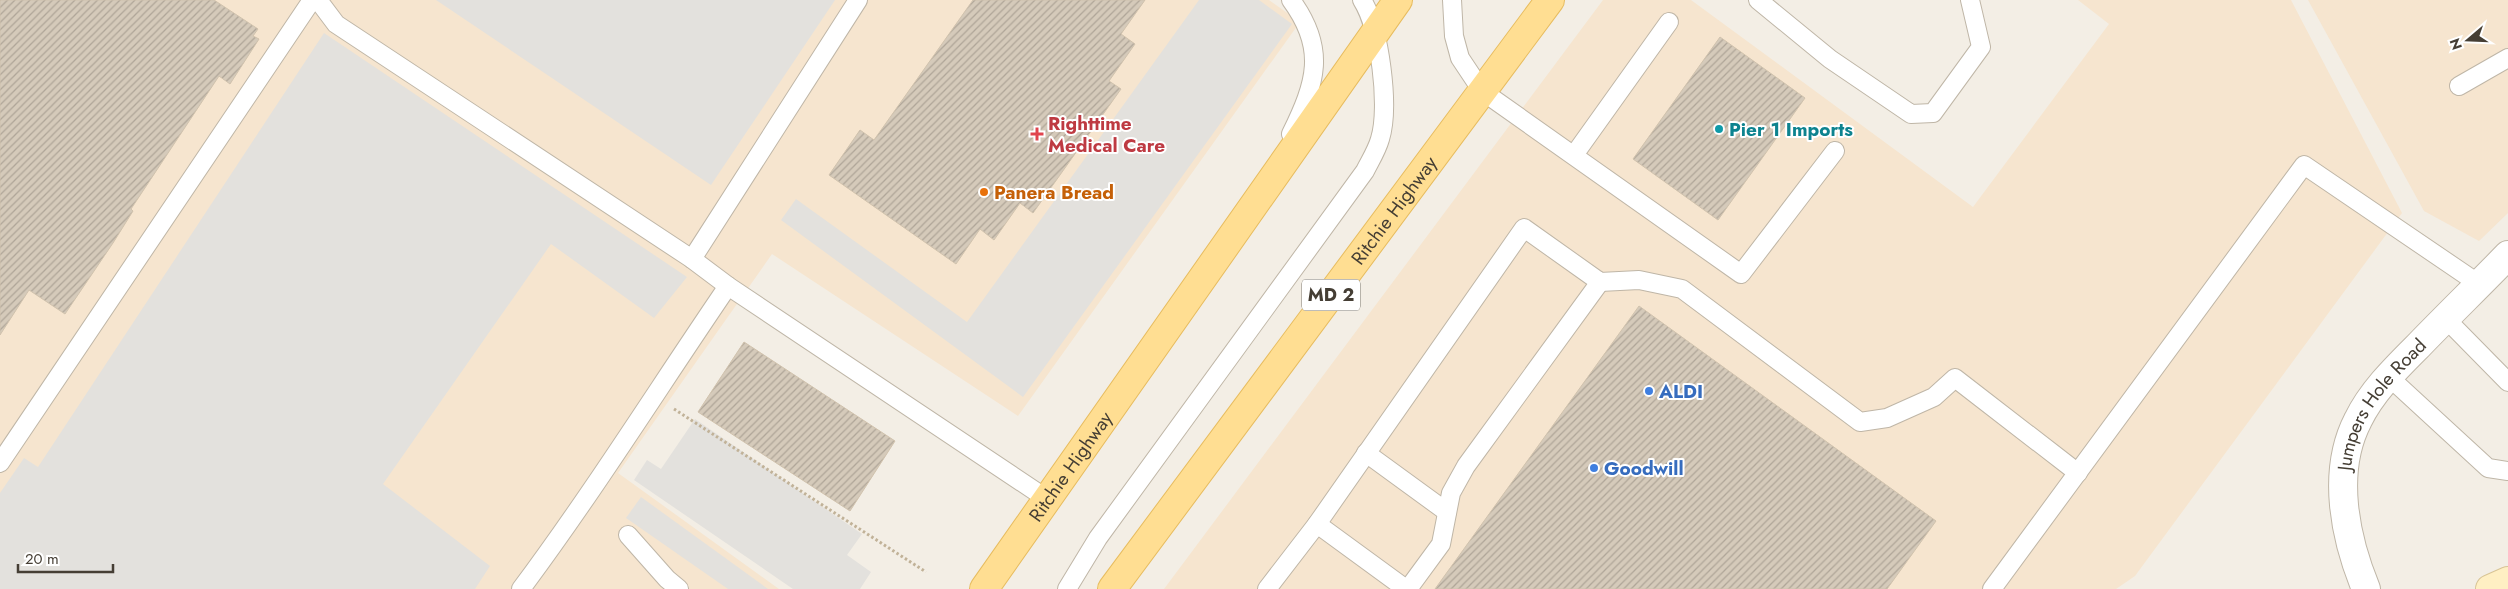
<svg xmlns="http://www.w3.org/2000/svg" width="2508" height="589" viewBox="0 0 2508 589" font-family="Jost,sans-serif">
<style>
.commercial{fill:#f6e5cf}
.parking{fill:#e3e1dd}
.building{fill:url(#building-hatch);stroke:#d0c2ad}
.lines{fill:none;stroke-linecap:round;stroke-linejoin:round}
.lane-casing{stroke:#bfb6a7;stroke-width:20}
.street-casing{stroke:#bfb6a7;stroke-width:30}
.secondary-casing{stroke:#d8c495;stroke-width:30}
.primary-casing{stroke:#e7bc5f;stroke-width:30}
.path{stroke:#c1b298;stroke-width:3;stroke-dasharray:2.5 2.5;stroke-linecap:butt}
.lane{stroke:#fff;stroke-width:18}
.street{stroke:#fff;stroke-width:28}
.secondary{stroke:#ffefc3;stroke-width:28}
.primary{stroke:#ffde92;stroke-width:28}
.culture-dot{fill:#0f9aa8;stroke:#fff;stroke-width:2}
.health-dot{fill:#e0444e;stroke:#fff;stroke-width:2}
.food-dot{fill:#e8710a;stroke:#fff;stroke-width:2}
.shop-dot{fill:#3f7fe0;stroke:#fff;stroke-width:2}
.labels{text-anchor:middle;stroke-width:4;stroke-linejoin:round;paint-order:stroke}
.shield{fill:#fff;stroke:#7d7871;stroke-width:1}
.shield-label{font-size:18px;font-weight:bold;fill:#453e34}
.health-label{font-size:19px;font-weight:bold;fill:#be3a42;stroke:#fff;text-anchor:start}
.culture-label{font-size:19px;font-weight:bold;fill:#0d838f;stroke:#fff;text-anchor:start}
.food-label{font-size:19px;font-weight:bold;fill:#c56008;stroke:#fff;text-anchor:start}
.street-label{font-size:19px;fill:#453e34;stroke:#fff}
.shop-label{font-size:19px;font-weight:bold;fill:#366cbe;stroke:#fff;text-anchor:start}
</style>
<defs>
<pattern id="building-hatch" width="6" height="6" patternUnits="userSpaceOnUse" patternTransform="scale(1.25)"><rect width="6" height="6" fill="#d5caba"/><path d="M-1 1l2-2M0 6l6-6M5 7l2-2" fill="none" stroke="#afa598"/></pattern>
</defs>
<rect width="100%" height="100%" fill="#f3eee5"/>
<!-- commercial -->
<g class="commercial">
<path d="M 0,0 L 1269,0 L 1300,22 L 1018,416 L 772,254 L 618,473 L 779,589 L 0,589 Z"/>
<path d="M 1603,0 L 1691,0 L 1973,207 L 2109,24 L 2078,0 L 2291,0 L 2402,213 L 2135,576 L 2116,589 L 1164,589 Z"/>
<path d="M 2308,0 L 2508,0 L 2508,213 L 2479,241 L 2424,211 Z"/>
</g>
<!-- parking -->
<g class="parking">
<path d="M 436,0 L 835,0 L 711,185 Z"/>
<path d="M 1199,0 L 1259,0 L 1292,24 L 1023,397 L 781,220 L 796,199 L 967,322 Z"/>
<path d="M 324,33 L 687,277 L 654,318 L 551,244 L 383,484 L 490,566 L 475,589 L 0,589 L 0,493 L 24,458 L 38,467 Z"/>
<path d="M 695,419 L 862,534 L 847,555 L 871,572 L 860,589 L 793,589 L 634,480 L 647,460 L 661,469 Z"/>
<path d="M 641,497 L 768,589 L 728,589 L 626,518 Z"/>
</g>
<!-- building -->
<g class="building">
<path d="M 0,0 L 214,0 L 258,29 L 253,36 L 259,39 L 230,84 L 219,76 L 131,209 L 133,211 L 113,243 L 65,314 L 29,290 L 0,335 Z"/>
<path d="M 973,0 L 1145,0 L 1121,34 L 1135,44 L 1109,81 L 1121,89 L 1033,213 L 1020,203 L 994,240 L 980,229 L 956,264 L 829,175 L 860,130 L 874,140 Z"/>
<path d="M 1720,37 L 1805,98 L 1718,220 L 1633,159 Z"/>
<path d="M 1639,306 L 1936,521 L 1887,589 L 1435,589 Z"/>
<path d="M 744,342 L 895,441 L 850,511 L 698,412 Z"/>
</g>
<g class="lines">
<!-- lane casing -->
<g class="lane-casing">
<g id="lane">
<path d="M 318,0 L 336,24 L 692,259 L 728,286 L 1047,499"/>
<path d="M 1452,0 L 1454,36 L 1460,58 L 1482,91 L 1741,274 L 1835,151"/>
<path d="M 1758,0 L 1830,59 L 1911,114 L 1933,113 L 1981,47 L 1970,0"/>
<path d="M 2459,86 L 2508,58"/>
<path d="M 1291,134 C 1316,83 1327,49 1291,0"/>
<path d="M 1574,155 L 1669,22"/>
<path d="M 692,259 L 858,0"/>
<path d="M 2445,318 L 2508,382"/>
<path d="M 2388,376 L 2488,468 L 2508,471"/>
<path d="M 1366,453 L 1447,512"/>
<path d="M 0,463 L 312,0"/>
<path d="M 1317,524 L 1406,589"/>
<path d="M 628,535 L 667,579 L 679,589"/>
<path d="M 521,589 C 594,491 659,387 728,286"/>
<path d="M 1067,589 L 1098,538 L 1365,171 C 1370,161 1377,150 1380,139 C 1390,107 1380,28 1362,0"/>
<path d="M 1267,589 L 1317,524 L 1524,228 L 1600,282 L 1639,280 L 1682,289 L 1860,422 L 1887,418 L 1934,397 L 1955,378 L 2078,473"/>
<path d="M 1408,589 L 1441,544 L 1451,493 L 1466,466 L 1600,282"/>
<path d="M 1992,589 L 2304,165 L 2479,284"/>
</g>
</g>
<!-- street casing -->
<g class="street-casing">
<g id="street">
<path id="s1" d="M 2366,589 C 2345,538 2331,472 2358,420 C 2372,391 2397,367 2420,344 C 2449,314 2479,285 2508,255"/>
</g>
</g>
<!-- secondary casing -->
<g class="secondary-casing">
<path id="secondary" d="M 2490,589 L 2508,581"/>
</g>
<!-- primary casing -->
<g class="primary-casing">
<g id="primary">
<path id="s2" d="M 984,589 L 1398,0"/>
<path id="s3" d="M 1112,589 L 1550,0"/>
</g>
</g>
<!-- path -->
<path class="path" d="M 674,409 L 926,572"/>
<!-- lane -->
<use href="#lane" class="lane"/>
<!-- street -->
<use href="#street" class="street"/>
<!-- secondary -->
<use href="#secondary" class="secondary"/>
<!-- primary -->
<use href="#primary" class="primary"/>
</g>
<!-- markers -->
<circle class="culture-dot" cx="1719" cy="129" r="5"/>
<path class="health-dot" d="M1034.5 126.5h5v5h5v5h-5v5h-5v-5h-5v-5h5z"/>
<circle class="food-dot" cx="984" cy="192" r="5"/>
<g class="shop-dot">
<circle cx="1649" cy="391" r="5"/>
<circle cx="1594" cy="468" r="5"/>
</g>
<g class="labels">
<!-- shield labels -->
<rect class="shield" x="1302" y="279.5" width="58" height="31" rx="4"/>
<g class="shield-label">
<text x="1331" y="301">MD 2</text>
</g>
<!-- health labels -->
<g class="health-label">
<text x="1048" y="130">Righttime<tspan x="1048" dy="22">Medical Care</tspan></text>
</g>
<!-- culture labels -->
<g class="culture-label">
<text x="1729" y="136">Pier 1 Imports</text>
</g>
<!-- food labels -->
<g class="food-label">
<text x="994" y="199">Panera Bread</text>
</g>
<!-- street labels -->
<g class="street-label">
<text dy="7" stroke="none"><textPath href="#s3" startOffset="472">Ritchie Highway</textPath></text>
<text dy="7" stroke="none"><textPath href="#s1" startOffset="199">Jumpers Hole Road</textPath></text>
<text dy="7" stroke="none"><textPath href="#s2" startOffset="150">Ritchie Highway</textPath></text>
</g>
<!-- shop labels -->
<g class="shop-label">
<text x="1659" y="398">ALDI</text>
<text x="1604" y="475">Goodwill</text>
</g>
</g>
<!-- north arrow -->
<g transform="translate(2468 40) rotate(251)" stroke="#ffffff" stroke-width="4" paint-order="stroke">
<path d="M0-4L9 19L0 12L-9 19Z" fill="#453e34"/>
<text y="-8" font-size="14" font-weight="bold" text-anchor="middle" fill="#453e34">N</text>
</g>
<!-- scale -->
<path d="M18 564v8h95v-8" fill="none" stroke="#453e34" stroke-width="2.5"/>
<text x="25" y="564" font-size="15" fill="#453e34" stroke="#ffffff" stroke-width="4" paint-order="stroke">20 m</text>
</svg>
